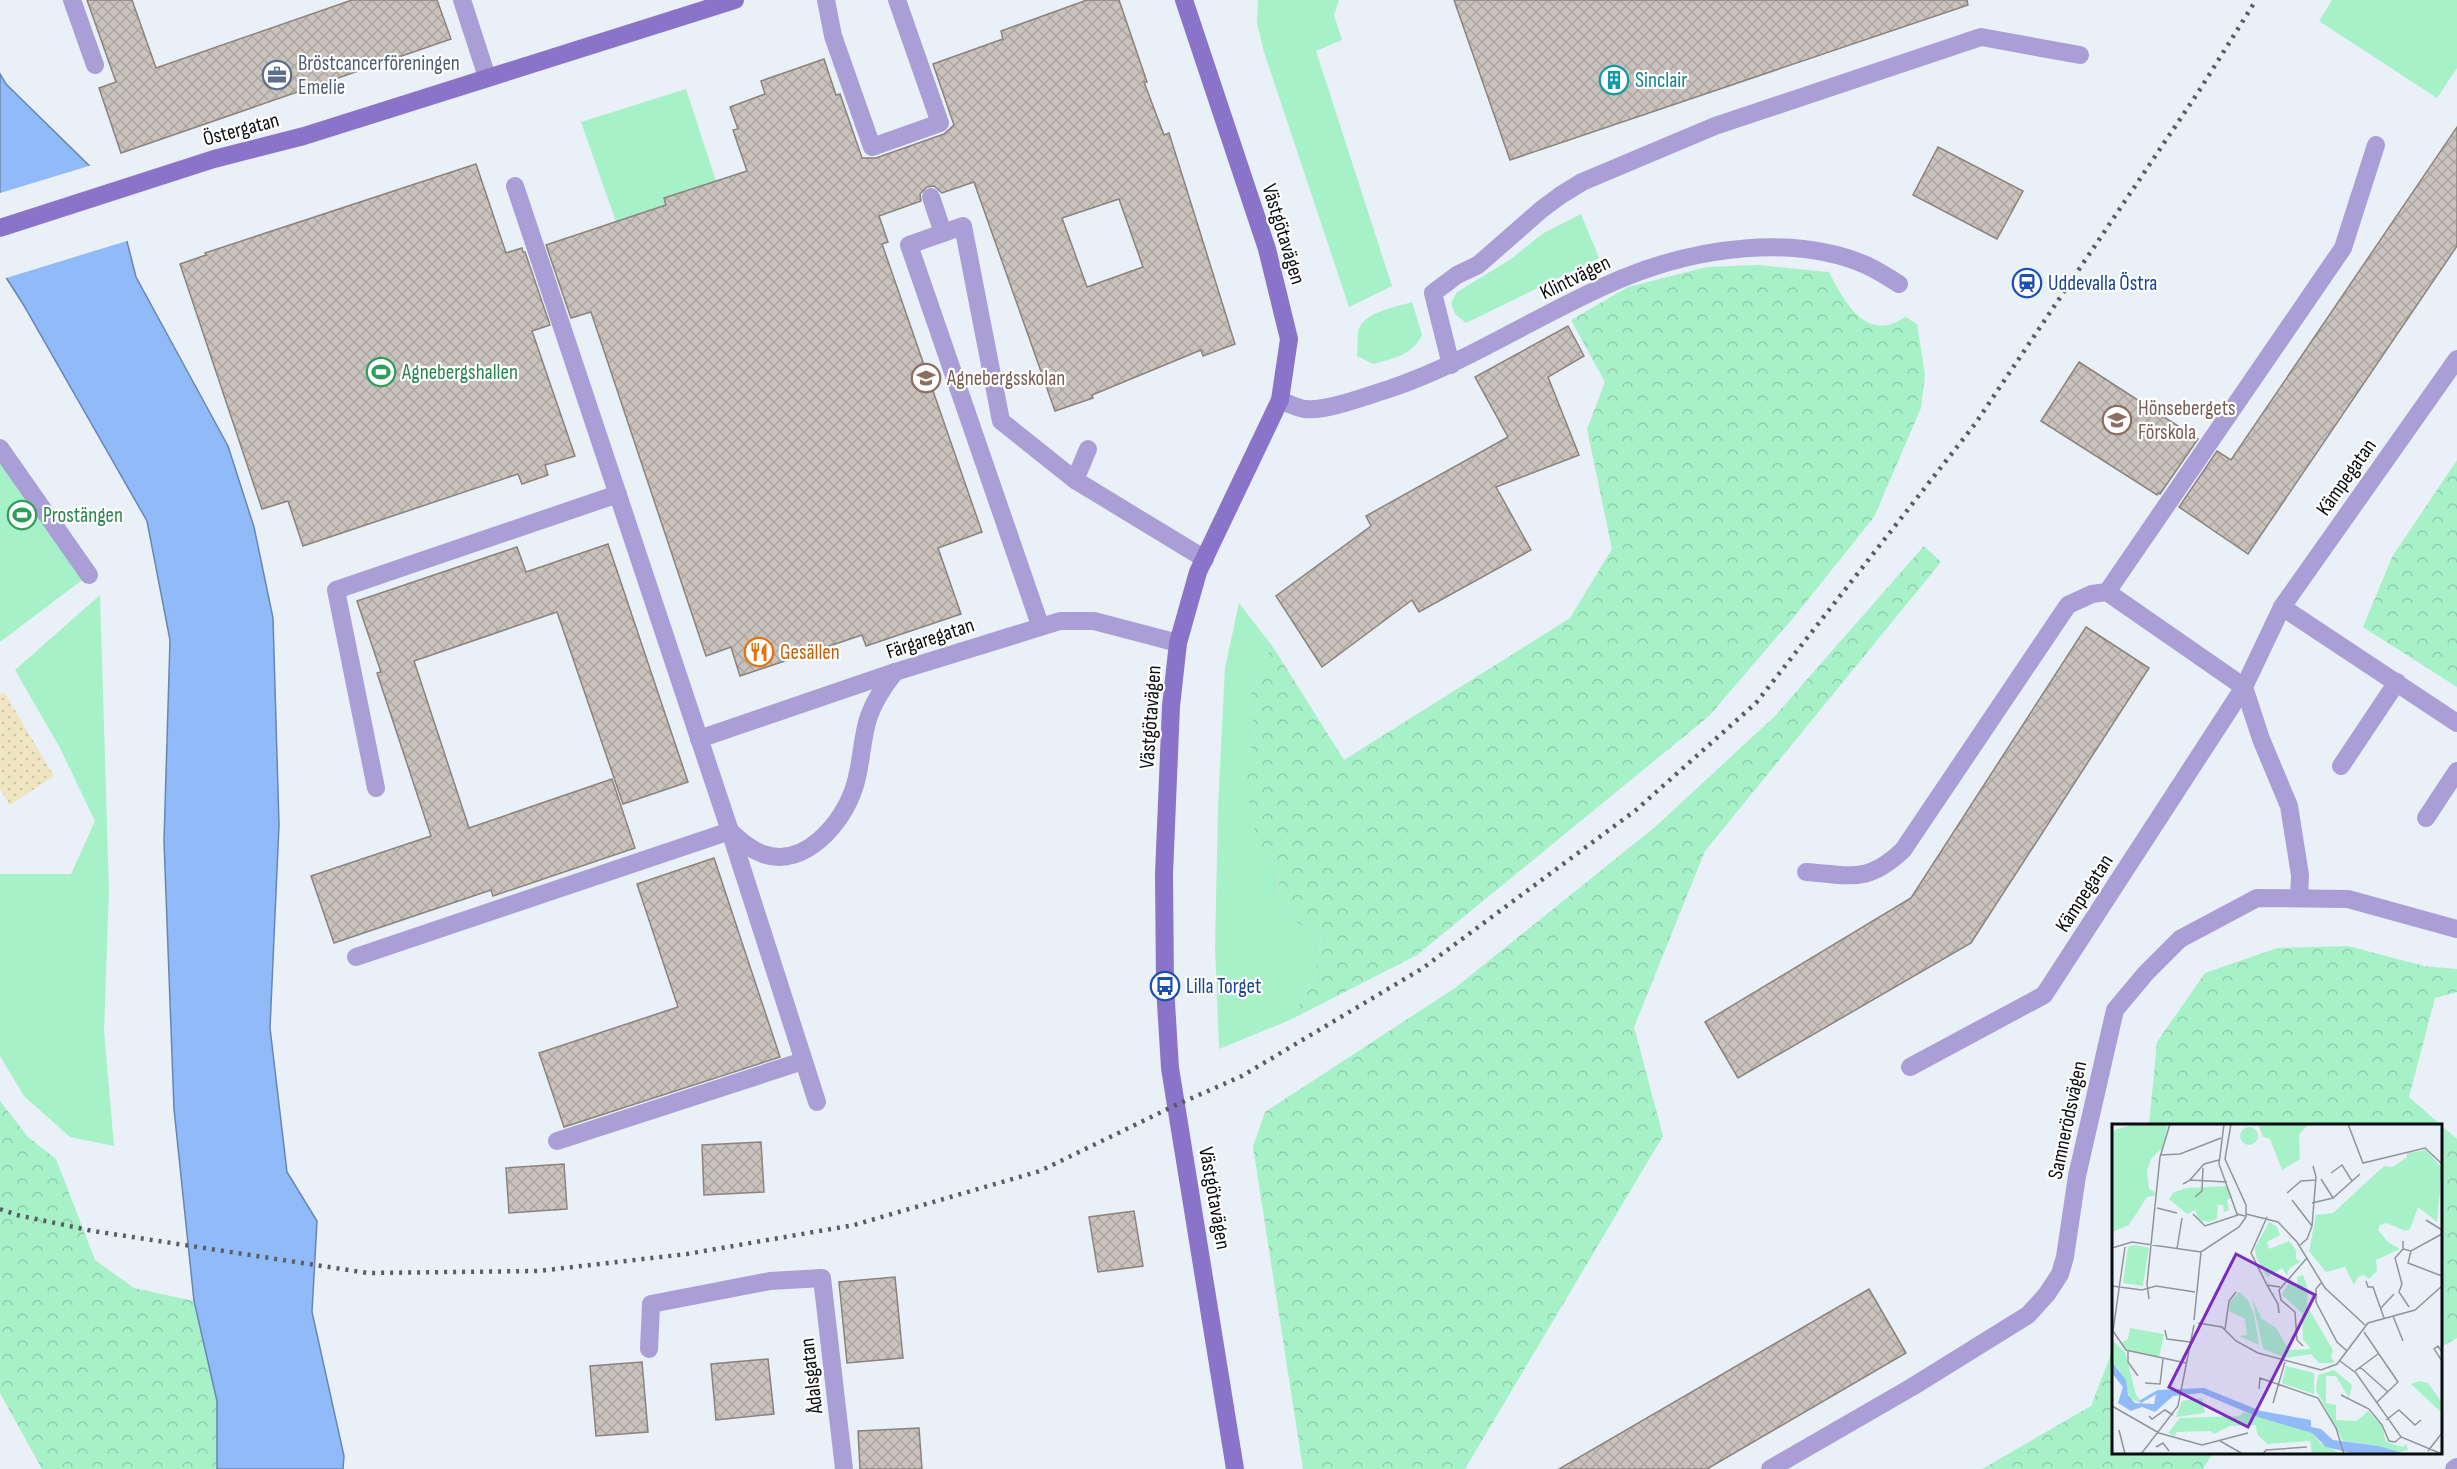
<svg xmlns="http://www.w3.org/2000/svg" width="2457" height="1469" viewBox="0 0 2457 1469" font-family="'Sofia Sans Condensed',sans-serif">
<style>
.grass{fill:#a7f1c8}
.forest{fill:url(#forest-crowns)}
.sand{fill:url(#sand-dots)}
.water{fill:#90baf8;stroke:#6886b2;stroke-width:1.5}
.pier{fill:#e9f0f7}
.building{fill:url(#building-cross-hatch);stroke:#8a837d;stroke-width:1.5;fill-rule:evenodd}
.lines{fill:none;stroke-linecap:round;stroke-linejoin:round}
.lane{stroke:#aa9ed7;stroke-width:18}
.street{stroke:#aa9ed7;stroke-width:18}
.secondary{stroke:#8a74c9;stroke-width:18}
.rail{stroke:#595d61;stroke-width:4.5;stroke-dasharray:3 6;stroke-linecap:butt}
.labels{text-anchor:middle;stroke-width:4.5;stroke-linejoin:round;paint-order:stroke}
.service-label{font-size:21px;fill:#4e5e75;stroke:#fff;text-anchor:start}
.culture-label{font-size:21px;fill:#0d838f;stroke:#fff;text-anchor:start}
.street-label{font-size:21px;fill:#0a0d0f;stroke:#fff}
.transit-label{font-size:21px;fill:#164399;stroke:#fff;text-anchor:start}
.leisure-label{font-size:21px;fill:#27864d;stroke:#fff;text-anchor:start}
.education-label{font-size:21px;fill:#785e54;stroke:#fff;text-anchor:start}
.food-label{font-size:21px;fill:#c56008;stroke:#fff;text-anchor:start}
.inset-river{fill:none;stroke:#90baf8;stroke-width:3}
.inset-road{fill:none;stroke:#90959a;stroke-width:1.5}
.view{fill:#7b2cbf;fill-opacity:0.15;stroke:#7b2cbf;stroke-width:3}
.inset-edge{fill:none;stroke:#0a0d0f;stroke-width:3}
</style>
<defs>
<pattern id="forest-crowns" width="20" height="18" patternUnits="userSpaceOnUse" patternTransform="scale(1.5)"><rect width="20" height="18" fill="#a7f1c8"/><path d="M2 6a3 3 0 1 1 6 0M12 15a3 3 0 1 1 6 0" fill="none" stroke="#8ecdab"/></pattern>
<pattern id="sand-dots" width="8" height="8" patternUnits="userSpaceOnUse" patternTransform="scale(1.5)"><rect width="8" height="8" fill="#efe5c0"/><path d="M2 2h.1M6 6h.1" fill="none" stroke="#ccc3a4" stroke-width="1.8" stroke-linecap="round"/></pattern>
<pattern id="building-cross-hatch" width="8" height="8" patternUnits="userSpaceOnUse" patternTransform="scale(1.5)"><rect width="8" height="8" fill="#cac3bd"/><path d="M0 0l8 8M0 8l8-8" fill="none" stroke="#aca6a1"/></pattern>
</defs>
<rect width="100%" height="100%" fill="#e9f0f7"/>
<!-- grass -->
<g class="grass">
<path d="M 1258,0 L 1339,0 L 1334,15 L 1342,40 L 1316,51 L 1392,286 L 1349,307 L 1264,52 L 1257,23 Z"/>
<path d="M 2332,0 L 2457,0 L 2457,68 L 2437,98 L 2319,21 Z"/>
<path d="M 686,89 L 716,181 L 665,198 L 666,205 L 616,222 L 581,122 Z"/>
<path d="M 1581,214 L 1599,258 L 1466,323 L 1455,314 L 1451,303 L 1457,292 L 1511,259 L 1542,234 Z"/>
<path d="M 1412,302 L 1422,335 C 1412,356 1393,358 1373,364 L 1357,356 C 1358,348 1357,339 1358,332 C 1362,312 1396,307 1412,302 Z"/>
<path d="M 0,455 L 90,574 L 0,642 Z"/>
<path d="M 100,595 L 109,890 L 104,1031 L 114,1146 L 70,1137 L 24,1096 L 0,1056 L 0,874 L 71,874 L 95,821 L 60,748 L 15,670 Z"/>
<path d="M 1239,603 L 1273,647 L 1259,665 L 1249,701 L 1255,733 L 1248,757 L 1260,847 L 1279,869 L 1278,899 L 1296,922 L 1321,936 L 1314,981 L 1290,1020 L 1219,1049 L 1215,948 L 1218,807 L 1225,668 Z"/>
</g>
<!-- forest -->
<g class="forest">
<path d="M 1758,265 L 1829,272 C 1844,302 1867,344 1905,317 L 1917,324 L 1925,375 L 1921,408 L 1874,517 L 1794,617 L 1709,716 L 1417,955 L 1290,1020 L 1314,981 L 1321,936 L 1296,922 L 1278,899 L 1279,869 L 1260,848 L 1250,811 L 1247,781 L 1248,757 L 1255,733 L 1249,701 L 1259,665 L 1273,647 L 1344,760 L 1570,618 L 1612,549 L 1587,429 L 1605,382 L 1571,320 L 1628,287 L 1707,267 Z"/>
<path d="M 2457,460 L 2457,687 L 2363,627 L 2392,557 Z"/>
<path d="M 1924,546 L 1941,562 L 1705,851 L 1634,1027 L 1663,1136 L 1465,1469 L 1303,1469 L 1253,1147 L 1265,1112 L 1455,988 L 1655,827 L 1775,716 Z"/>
<path d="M 2348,946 L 2424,966 L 2457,969 L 2457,992 L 2435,998 L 2409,1097 L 2457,1139 L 2457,1338 L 2441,1347 L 2440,1126 L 2149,1125 L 2157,1042 L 2205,973 L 2277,948 Z"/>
<path d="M 0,1101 L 28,1137 L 56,1159 L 95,1260 L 134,1288 L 194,1301 L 217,1401 L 217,1469 L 42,1469 L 0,1393 Z"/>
<path d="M 2113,1349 L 2114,1452 L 2213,1453 L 2203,1469 L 1982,1469 L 2091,1406 Z"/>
</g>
<!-- sand -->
<path class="sand" d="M 4,692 L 54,776 L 10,805 L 0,789 L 0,695 Z"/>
<!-- water -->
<path class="water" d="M 0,74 L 6,84 L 114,190 L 136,277 L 228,446 L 254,527 L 273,618 L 279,825 L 270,1028 L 287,1172 L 317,1221 L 312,1312 L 344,1456 L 343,1469 L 217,1469 L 217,1401 L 194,1301 L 174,1109 L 164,841 L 170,640 L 147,521 L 23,304 L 0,268 Z"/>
<!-- pier -->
<path class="pier" d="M 92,165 L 116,189 L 130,240 L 3,279 L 0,274 L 0,193 Z"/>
<!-- building -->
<g class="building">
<path d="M 87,0 L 132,0 L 156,68 L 352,0 L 437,0 L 451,39 L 121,153 L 99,88 L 116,82 Z"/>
<path d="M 1087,0 L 1119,0 L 1147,82 L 1144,82 L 1164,135 L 1169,133 L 1235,344 L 1203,356 L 1201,350 L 1092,395 L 1093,398 L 1055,411 L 974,182 L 942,193 L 934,186 L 927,187 L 920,194 L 921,201 L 879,216 L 888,242 L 882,244 L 982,532 L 938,548 L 961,614 L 866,646 L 862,635 L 740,676 L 731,647 L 706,656 L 591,312 L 571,318 L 546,245 L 666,205 L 664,198 L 747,171 L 733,130 L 738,129 L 730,107 L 765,94 L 761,81 L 824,59 L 836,95 L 840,94 L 862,158 L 876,158 L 944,134 L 954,125 L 933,64 L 1003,39 L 1001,31 ZM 1119,199 L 1143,267 L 1087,287 L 1062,218 Z"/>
<path d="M 1454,0 L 1967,0 L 1968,5 L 1510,160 Z"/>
<path d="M 2457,127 L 2457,246 L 2248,554 L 2179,507 L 2217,451 L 2231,460 Z"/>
<path d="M 1938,147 L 2023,191 L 1997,239 L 1913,195 Z"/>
<path d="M 476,164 L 506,253 L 522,248 L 523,252 L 525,252 L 550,325 L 532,331 L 575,456 L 545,465 L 548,475 L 522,484 L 518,474 L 303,546 L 288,501 L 262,509 L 180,264 L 206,255 L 205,253 Z"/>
<path d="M 1568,326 L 1584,356 L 1548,377 L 1579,455 L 1496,487 L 1531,550 L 1419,612 L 1412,600 L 1322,667 L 1276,596 L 1371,526 L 1366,516 L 1508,437 L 1475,377 Z"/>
<path d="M 2079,362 L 2198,439 L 2160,494 L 2158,493 L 2157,495 L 2041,421 Z"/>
<path d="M 608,544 L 688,782 L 623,804 L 557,612 L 414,661 L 469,828 L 612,779 L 635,848 L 493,896 L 491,890 L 334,943 L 311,876 L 431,836 L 377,673 L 381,672 L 357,601 L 517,547 L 526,572 Z"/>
<path d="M 2086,627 L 2149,668 L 1971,943 L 1738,1078 L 1705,1022 L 1911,898 Z"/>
<path d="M 714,858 L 780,1057 L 564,1127 L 539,1053 L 678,1007 L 637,884 Z"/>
<path d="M 761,1142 L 764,1192 L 704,1195 L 702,1145 Z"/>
<path d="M 564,1164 L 567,1209 L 509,1213 L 506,1168 Z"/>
<path d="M 1134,1211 L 1143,1266 L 1098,1272 L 1089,1217 Z"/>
<path d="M 895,1277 L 903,1358 L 847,1363 L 839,1282 Z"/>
<path d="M 1869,1289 L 1906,1353 L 1707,1469 L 1559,1469 Z"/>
<path d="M 768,1359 L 774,1414 L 716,1420 L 711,1364 Z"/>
<path d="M 642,1362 L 648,1432 L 596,1436 L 590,1366 Z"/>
<path d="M 919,1428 L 922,1469 L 860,1469 L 858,1431 Z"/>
</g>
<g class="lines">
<!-- lane -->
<g class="lane">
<path d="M 515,186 L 730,831 C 740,840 749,849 763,854 C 804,869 843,823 854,788 C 862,765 861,739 869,716 C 875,699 884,686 895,672"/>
<path d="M 1451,365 L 1433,293 L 1457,275 L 1478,265 L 1542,209 L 1561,195 L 1582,182 L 1715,126 L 1981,37 L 2080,55"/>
<path d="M 0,448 L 89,575"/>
<path d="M 2282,607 L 2457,723"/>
<path d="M 2244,687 L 2107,592 L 2343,248 L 2376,145"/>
<path d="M 699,739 L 895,672 L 1060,621 L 1094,621 L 1178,643"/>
<path d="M 2341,766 L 2397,682"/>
<path d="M 376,788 L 336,590 L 618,494"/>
<path d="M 2426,818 L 2457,771"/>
<path d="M 1806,872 C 1851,875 1867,884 1903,850 L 2068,605 L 2092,594 L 2107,592"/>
<path d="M 356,957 L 730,831 L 817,1102"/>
<path d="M 557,1141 L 803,1061"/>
</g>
<!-- street -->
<g class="street">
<path d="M 72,0 L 95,65"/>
<path d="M 462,0 L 487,77"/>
<path d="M 826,0 L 833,36 L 872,147 L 940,123 L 897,0"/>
<path d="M 931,197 L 943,233"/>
<path d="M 1280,400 C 1288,403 1297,408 1305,409 C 1325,412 1369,395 1389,389 C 1472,361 1543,311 1623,278 C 1696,248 1794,233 1868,266 C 1879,271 1889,278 1899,284"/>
<path d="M 1075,480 L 1088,449"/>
<path d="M 1040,625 L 909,245 L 963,226 L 1001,421 L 1075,480 L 1205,559"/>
<path d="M 2299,898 L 2300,875 L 2289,806 L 2261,739 L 2244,687 L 2282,607 L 2457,359"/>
<path d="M 1910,1067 L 2044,995 L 2244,687"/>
<path d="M 649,1349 L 651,1304 L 770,1281 L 822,1278 L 844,1469"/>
<path d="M 1770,1469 L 1912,1387 L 2028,1315 L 2047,1294 L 2060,1274 L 2065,1257 L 2077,1176 L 2115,1010 L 2146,973 L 2180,939 L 2257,898 L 2348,899 L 2457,929"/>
<path d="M 2454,1469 L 2457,1467"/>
</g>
<!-- secondary -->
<g class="secondary">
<path d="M 1184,0 L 1267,249 L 1289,339 L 1280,400 L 1198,572 L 1178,643 L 1171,706 L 1164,874 L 1165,986 L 1170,1068 L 1235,1469"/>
<path d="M 0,228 L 214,159 L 304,136 L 735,0"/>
</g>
<!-- rail -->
<path class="rail" d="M 0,1209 L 17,1215 L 93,1231 L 368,1273 L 538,1271 L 687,1254 L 854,1225 L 1040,1171 L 1176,1105 L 1242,1076 L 1423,968 L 1636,810 L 1756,703 L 1975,424 L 2199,91 L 2256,0"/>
</g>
<!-- icons -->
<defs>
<g id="office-ring" transform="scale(1.5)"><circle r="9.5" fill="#fff" stroke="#5c6f8a" stroke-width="1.5"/><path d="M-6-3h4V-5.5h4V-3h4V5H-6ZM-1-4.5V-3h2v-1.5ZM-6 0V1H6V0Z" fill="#5c6f8a"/></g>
<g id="building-ring" transform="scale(1.5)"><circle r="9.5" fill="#fff" stroke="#0f9aa8" stroke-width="1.5"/><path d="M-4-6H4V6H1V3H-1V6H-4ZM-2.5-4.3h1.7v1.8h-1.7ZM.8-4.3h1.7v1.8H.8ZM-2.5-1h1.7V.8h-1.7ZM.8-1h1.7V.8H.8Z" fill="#0f9aa8"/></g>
<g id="station-ring" transform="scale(1.5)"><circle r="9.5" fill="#fff" stroke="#1a4fb4" stroke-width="1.5"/><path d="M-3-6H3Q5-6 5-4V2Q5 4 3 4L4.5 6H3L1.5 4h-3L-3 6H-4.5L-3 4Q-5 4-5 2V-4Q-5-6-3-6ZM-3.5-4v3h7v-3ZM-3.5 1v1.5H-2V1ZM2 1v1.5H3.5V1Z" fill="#1a4fb4"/></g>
<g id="stadium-ring" transform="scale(1.5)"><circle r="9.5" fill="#fff" stroke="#2e9e5b" stroke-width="1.5"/><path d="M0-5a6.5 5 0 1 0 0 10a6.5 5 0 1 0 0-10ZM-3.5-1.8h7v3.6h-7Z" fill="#2e9e5b"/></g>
<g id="school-ring" transform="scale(1.5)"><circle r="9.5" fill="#fff" stroke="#8d6e63" stroke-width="1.5"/><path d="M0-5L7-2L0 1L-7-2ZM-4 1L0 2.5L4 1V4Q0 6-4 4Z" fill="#8d6e63"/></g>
<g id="restaurant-ring" transform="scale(1.5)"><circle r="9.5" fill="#fff" stroke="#e8710a" stroke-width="1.5"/><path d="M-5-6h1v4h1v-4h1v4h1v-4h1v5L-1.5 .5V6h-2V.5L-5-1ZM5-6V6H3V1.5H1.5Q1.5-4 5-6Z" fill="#e8710a"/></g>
<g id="bus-ring" transform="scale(1.5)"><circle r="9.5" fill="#fff" stroke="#1a4fb4" stroke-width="1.5"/><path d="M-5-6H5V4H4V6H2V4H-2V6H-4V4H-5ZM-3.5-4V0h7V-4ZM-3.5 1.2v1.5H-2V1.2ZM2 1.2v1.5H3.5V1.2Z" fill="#1a4fb4"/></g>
</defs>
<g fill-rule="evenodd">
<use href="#office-ring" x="277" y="75"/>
<use href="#building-ring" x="1614" y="80"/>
<use href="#station-ring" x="2027" y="283"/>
<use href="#stadium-ring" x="381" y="372"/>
<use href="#school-ring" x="926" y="378"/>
<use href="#school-ring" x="2117" y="420"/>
<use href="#stadium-ring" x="22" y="515"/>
<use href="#restaurant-ring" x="759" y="652"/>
<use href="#bus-ring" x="1165" y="986"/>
</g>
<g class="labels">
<!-- service labels -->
<g class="service-label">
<text x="298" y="70">Bröstcancerföreningen<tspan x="298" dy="24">Emelie</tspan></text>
</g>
<!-- culture labels -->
<g class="culture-label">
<text x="1635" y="87">Sinclair</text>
</g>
<!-- street labels -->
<g class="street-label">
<text transform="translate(241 129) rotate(-15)" y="7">Östergatan</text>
<text transform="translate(1284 234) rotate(73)" y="7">Västgötavägen</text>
<text transform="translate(1575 277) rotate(-26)" y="7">Klintvägen</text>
<text transform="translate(2346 477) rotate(-55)" y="7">Kämpegatan</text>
<text transform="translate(930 638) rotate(-18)" y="7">Färgaregatan</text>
<text transform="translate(1150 717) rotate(-86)" y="7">Västgötavägen</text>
<text transform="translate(2084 893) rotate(-57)" y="7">Kämpegatan</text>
<text transform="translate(2067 1120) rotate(-78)" y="7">Samnerödsvägen</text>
<text transform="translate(1215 1198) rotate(80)" y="7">Västgötavägen</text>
<text transform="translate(811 1376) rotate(-97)" y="7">Ådalsgatan</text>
</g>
<!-- transit labels -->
<g class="transit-label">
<text x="2048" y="290">Uddevalla Östra</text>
<text x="1186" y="993">Lilla Torget</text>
</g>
<!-- leisure labels -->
<g class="leisure-label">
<text x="402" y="379">Agnebergshallen</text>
<text x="43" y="522">Prostängen</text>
</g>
<!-- education labels -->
<g class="education-label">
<text x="947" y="385">Agnebergsskolan</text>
<text x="2138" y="415">Hönsebergets<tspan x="2138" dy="24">Förskola</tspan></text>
</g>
<!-- food labels -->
<g class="food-label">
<text x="780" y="659">Gesällen</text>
</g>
</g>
<!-- overview -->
<g transform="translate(2112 1124)">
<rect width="330" height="330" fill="#e9f0f7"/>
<path d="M128 12a9 9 0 1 1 18 0a9 9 0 1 1-18 0ZM 90,274 L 93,289 L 64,293 L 70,277 Z" fill="#a7f1c8"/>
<path d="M 21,0 L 56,0 L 51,23 L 39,35 L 35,46 L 37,65 L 43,68 L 42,72 L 35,73 L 17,101 L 0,108 L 0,7 ZM 146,0 L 197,0 L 187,10 L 188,35 L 170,46 L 158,15 L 151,13 ZM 314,26 L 330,44 L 325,98 L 306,83 L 298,105 L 293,107 L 275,99 L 268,101 L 266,106 L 276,118 L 288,125 L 264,136 L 265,147 L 257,155 L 252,151 L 246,153 L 242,161 L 233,143 L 214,148 L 197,127 L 204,91 L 221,89 L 272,42 L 281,43 L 295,33 L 295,29 ZM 115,62 L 120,73 L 115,76 L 117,86 L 112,88 L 111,81 L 106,81 L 105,95 L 96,98 L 87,96 L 83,86 L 75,90 L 57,75 L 62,68 L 75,64 ZM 157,98 L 165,103 L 168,111 L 155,118 L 157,125 L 177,117 L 184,126 L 184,135 L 189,137 L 177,145 L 175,152 L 170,144 L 155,153 L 144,133 L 143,124 ZM 22,121 L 37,124 L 31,162 L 11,159 L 16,123 ZM 191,151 L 196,165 L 195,182 L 221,226 L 219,234 L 223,238 L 219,239 L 207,239 L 199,230 L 174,234 L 151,225 L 140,174 L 149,194 L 164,204 L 177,226 L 199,225 L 191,216 L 190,189 L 170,171 L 179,154 L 182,163 L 186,161 L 185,153 ZM 127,168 L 136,176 L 142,190 L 147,221 L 127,212 L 135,211 L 133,195 L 117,187 L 118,178 ZM 18,204 L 52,210 L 47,233 L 15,225 L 9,219 L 16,215 ZM 0,216 L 13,228 L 24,271 L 29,277 L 26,278 L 18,274 L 8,247 L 0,238 ZM 222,246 L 240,261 L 237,274 L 224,252 L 214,252 L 214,279 L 224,281 L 224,296 L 245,297 L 256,287 L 270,302 L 274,318 L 291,323 L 294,320 L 296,326 L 284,329 L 267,322 L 231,317 L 204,266 L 206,251 ZM 307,257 L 316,259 L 330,279 L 330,289 L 299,260 ZM 132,288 L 200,309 L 208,319 L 230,330 L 200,330 L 198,317 L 155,320 L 145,310 L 144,301 L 118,302 L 102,310 L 98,307 L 64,308 L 63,312 L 56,309 L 68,294 L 127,292 Z" fill="#a7f1c8"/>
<path d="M 174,242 L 202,249 L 202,270 L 170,259 Z" fill="#a7f1c8"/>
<path d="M 0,238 L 14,256 L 16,271 L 23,279 L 42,280 L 45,266 L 92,264 L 149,287 L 199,296 L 199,303 L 209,305 L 221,316 L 267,322 L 293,330 L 243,330 L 214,323 L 200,309 L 146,293 L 89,269 L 61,272 L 43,288 L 30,283 L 19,287 L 6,279 L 11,263 L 0,249 Z" fill="#90baf8"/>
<path class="inset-river" d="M 28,278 L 45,268"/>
<path class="inset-road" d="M 112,0 L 107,40 L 125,90 L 133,92M 236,0 L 251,39 L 313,24 L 330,40M 49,31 L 68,30 L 109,14M 219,49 L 230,41 L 240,57M 209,55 L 221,74M 78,56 L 92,40 L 107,36M 71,60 L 78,56 L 115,58M 175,69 L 189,57 L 204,56M 83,73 L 90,67 L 91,44M 180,76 L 200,102M 200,79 L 221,74 L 248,50M 45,84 L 65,89M 81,90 L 93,102 L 126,91M 134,90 L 166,98 L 185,118 L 213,164 L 253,201M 155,93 L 139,129 L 155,161 L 168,163M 314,96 L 330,106M 291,117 L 291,125 L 299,127 L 330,110M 188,121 L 195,115 L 200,102 L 204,53 L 201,42M 0,124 L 20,118 L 89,128 L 127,103 L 134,93 L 134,81 L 113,35 L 119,0M 65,125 L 70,94M 291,125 L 283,134 L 290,160 L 287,168 L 297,183M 299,127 L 296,139 L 330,152M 254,157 L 256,163 L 261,163 L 272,194M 209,159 L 204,165 L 204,178 L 225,218 L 235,227M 155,161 L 166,180 L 167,189M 0,162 L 30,166 L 44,162 L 83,168M 37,175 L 35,160 L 48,33 L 58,0M 269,184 L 282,170M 281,192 L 291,217M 82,196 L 89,128M 86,199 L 110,203 L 124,217 L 146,229 L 209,246 L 225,240 L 256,199 L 303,186 L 330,162M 113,205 L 117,177 L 124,168M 53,206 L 55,215 L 78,218M 1,207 L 14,226 L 74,239M 1,207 L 13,123M 252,208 L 286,258 L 264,279M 191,222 L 185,216 L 183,188 L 169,176 L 167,166 L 195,134M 16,227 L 16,238 L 26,252M 330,228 L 326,222 L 322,225 L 330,237M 228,237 L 244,249 L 289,313 L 330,330M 248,243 L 276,268M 243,247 L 266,230M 33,259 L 48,260 L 51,235M 147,265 L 148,254 L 206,274 L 224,304 L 232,330M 229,271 L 257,285 L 270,301 L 277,317 L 283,318 L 289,313M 161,279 L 173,238M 0,282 L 47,309 L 90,321 L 136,309M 37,292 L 40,295 L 53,286 L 61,291M 274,296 L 287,286 L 303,301 L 309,296M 7,306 L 13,330M 108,317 L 131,330M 44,323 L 51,319 L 57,327M 316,327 L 330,309M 29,330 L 66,282 L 82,201M 151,330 L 154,326 L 195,323"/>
<path class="view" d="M 124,130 L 203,171 L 136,303 L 57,263 Z"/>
<rect width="330" height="330" class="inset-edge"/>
</g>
</svg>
